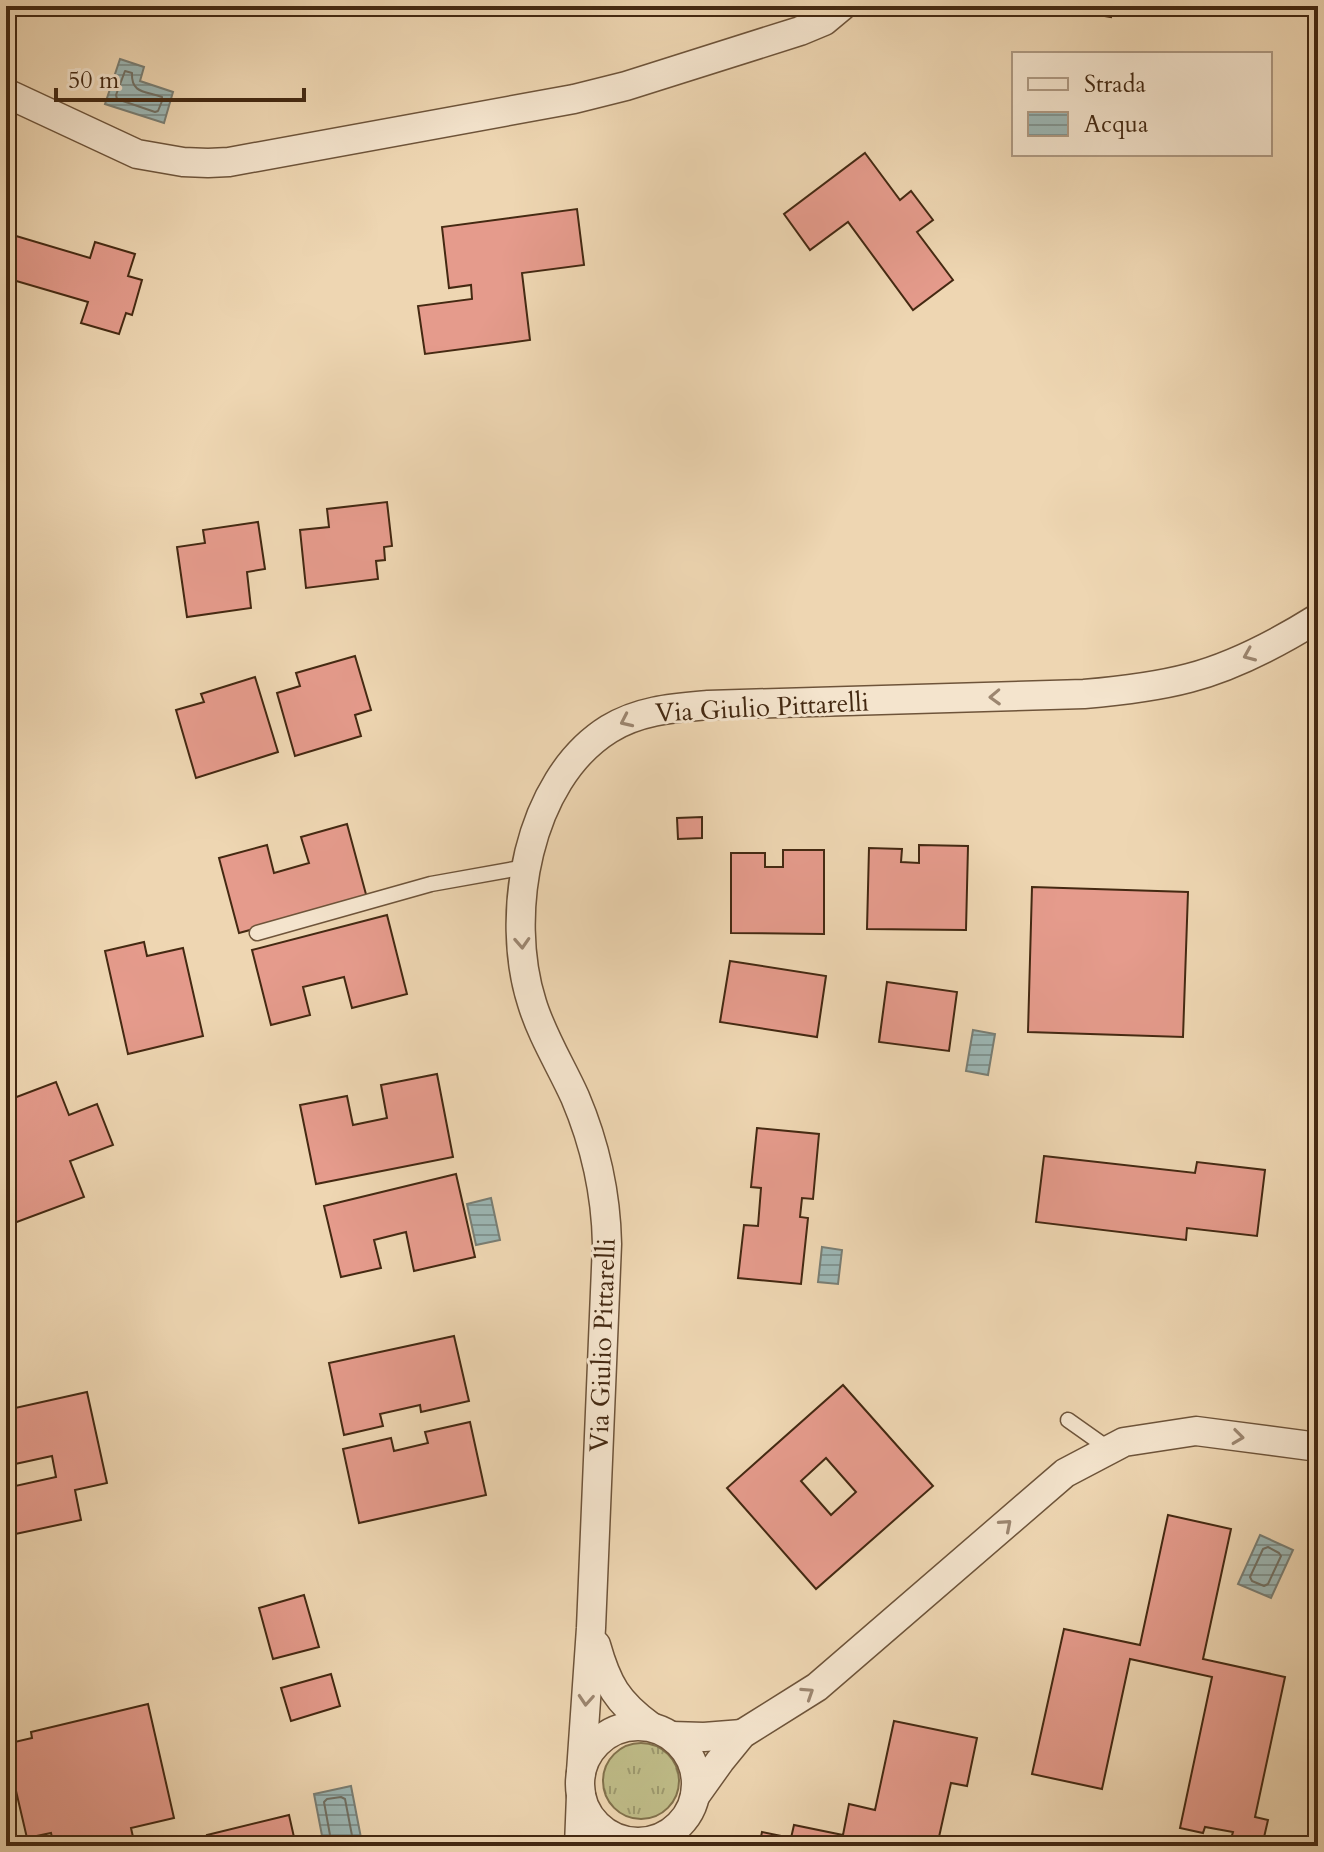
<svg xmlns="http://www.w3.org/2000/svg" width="1324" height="1852" viewBox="0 0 1324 1852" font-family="Cardo,serif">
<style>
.grass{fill:url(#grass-tufts);stroke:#82724d;stroke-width:2}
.water{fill:url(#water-rules);stroke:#797e74;stroke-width:2}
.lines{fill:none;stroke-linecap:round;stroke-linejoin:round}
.shore{stroke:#707064;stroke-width:2}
.building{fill:#e59b8c;stroke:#442912;stroke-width:2;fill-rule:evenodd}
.service-casing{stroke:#6e543a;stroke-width:17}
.minor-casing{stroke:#6e543a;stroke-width:31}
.service{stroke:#f4e4cd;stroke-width:14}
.minor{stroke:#f4e4cd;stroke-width:28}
.oneway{stroke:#9c8670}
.labels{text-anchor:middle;stroke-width:6;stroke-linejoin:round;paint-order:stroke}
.street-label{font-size:26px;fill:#442912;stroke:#f4e4cd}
</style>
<defs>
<pattern id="grass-tufts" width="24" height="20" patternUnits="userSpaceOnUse" patternTransform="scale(2)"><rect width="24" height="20" fill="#bfbc88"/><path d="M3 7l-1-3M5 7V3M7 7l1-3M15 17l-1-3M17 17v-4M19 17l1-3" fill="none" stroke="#9d996e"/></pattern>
<pattern id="water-rules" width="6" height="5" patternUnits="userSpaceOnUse" patternTransform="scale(2)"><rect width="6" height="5" fill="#9cb7b5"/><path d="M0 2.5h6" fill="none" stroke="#819592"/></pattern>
</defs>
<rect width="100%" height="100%" fill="#eed6b2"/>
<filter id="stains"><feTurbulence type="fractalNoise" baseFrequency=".0025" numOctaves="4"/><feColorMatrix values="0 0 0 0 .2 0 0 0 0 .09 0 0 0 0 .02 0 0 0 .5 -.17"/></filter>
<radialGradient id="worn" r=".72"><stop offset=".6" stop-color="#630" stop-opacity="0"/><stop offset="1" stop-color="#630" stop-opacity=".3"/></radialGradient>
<!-- grass -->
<circle class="grass" cx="641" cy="1781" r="38"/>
<!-- water -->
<g class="water">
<path d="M 120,59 L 144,67 L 140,81 L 173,92 L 164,123 L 105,104 Z"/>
<path d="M 973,1030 L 995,1034 L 988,1075 L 966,1071 Z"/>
<path d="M 491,1198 L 500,1240 L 476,1245 L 467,1204 Z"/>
<path d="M 822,1247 L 842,1250 L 838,1284 L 818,1282 Z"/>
<path d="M 1260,1535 L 1293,1550 L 1271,1598 L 1238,1584 Z"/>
<path d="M 351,1786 L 362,1843 L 348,1846 L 324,1846 L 314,1794 Z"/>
</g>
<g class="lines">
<!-- shore -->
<g class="shore">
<path d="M 125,71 L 132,73 C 131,94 146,91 162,97 L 162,101 L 158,111 L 155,112 L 117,99 L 116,95 Z"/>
<path d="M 1268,1547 L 1279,1553 L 1281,1556 L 1268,1584 L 1264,1586 L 1252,1581 L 1250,1577 L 1263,1549 Z"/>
<path d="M 332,1846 L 324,1802 L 327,1799 L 341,1797 L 345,1799 L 354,1846"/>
</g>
</g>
<!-- building -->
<g class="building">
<path d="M 225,6 L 325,6 L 324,14 Z"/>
<path d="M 1045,6 L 1113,6 L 1111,17 Z"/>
<path d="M 865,153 L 900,200 L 911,191 L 933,220 L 917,232 L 953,280 L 913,310 L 848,222 L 810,250 L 784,214 Z"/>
<path d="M 577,209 L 584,265 L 522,273 L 530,340 L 425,354 L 418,306 L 472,299 L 471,285 L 449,288 L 442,227 Z"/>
<path d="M 6,233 L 90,258 L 95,242 L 135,254 L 128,276 L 142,280 L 132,315 L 126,313 L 119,334 L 81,323 L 88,302 L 6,278 Z"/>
<path d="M 387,502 L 392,546 L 384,547 L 385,560 L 376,561 L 378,579 L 306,588 L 300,530 L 329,527 L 327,509 Z"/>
<path d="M 258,522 L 265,569 L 247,572 L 251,608 L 187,617 L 177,547 L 205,543 L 203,530 Z"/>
<path d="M 355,656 L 371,710 L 355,715 L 361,736 L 295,756 L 277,693 L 300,686 L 296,673 Z"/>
<path d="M 255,677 L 278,752 L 196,778 L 176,710 L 204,702 L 201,694 Z"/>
<path d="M 702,817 L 702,838 L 678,839 L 677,818 Z"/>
<path d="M 347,824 L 367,898 L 239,933 L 219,858 L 267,845 L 274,873 L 309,863 L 301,837 Z"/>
<path d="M 919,845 L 968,846 L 966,930 L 867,929 L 869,848 L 902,849 L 901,862 L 919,863 Z"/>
<path d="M 783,850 L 824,850 L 824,934 L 731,933 L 731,853 L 765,853 L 765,867 L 783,867 Z"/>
<path d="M 6,872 L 8,872 L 15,920 L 6,922 Z"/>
<path d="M 1032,887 L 1188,892 L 1183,1037 L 1028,1032 Z"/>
<path d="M 387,915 L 407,994 L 352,1008 L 344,977 L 303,987 L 310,1015 L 271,1025 L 252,950 Z"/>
<path d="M 144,942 L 147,956 L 183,948 L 203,1036 L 128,1054 L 105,951 Z"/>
<path d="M 730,961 L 826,976 L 817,1037 L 720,1022 Z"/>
<path d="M 887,982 L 957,992 L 949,1051 L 879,1042 Z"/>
<path d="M 437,1074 L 453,1157 L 316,1184 L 300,1105 L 347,1096 L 353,1125 L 387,1118 L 381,1085 Z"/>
<path d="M 56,1082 L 69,1115 L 97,1104 L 113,1145 L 70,1161 L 84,1197 L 6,1226 L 6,1101 Z"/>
<path d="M 757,1128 L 819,1134 L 813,1199 L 802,1198 L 800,1217 L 808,1218 L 801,1284 L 738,1278 L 744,1225 L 758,1226 L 761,1188 L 751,1187 Z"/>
<path d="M 1044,1156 L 1195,1173 L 1197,1162 L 1265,1170 L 1257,1236 L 1187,1228 L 1186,1240 L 1036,1222 Z"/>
<path d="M 456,1174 L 475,1257 L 414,1271 L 406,1232 L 374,1240 L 381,1268 L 341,1277 L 324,1206 Z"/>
<path d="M 454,1336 L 469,1401 L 421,1412 L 420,1405 L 380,1414 L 383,1426 L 344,1435 L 329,1363 Z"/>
<path d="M 843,1385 L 933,1486 L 816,1589 L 727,1488 ZM 826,1458 L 856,1492 L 831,1515 L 801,1481 Z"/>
<path d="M 87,1392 L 107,1483 L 75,1490 L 81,1520 L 6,1536 L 6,1488 L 56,1477 L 52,1456 L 6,1466 L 6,1410 Z"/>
<path d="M 470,1422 L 486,1495 L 359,1523 L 343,1449 L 391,1438 L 394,1451 L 428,1443 L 425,1432 Z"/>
<path d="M 1168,1515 L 1231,1529 L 1203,1659 L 1285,1677 L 1255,1817 L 1268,1820 L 1262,1846 L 1249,1846 L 1230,1842 L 1233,1832 L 1205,1827 L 1203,1833 L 1180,1828 L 1212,1677 L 1130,1659 L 1102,1789 L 1032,1774 L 1064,1629 L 1140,1645 Z"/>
<path d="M 304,1595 L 319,1647 L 273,1659 L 259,1608 Z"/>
<path d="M 331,1674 L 340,1706 L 291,1721 L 281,1688 Z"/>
<path d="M 148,1704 L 174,1818 L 131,1828 L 135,1846 L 54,1846 L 51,1833 L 27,1838 L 13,1778 L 6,1779 L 6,1744 L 32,1738 L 31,1732 Z"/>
<path d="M 894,1721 L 977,1738 L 967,1786 L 951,1783 L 937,1846 L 759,1846 L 762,1832 L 791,1838 L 794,1825 L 843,1835 L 849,1804 L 875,1810 Z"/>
<path d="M 289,1815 L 296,1846 L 210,1846 L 207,1835 Z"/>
</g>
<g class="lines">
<!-- service casing -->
<g class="service-casing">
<g id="service">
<path d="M 257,933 L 431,884 L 526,867"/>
<path d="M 1068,1420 L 1109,1449"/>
</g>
</g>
<!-- minor casing -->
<g class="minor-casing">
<g id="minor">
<path d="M 6,93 L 137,154 L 183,162 L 208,163 L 229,162 L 574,99 L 626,86 L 800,31 L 824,21 L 842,6"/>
<path d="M 596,1645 C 607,1684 617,1702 650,1726"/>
<circle cx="638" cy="1784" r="58"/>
<path d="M 671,1736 L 704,1737 L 742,1734"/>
<path d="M 581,1772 L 591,1628 L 607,1244 C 606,1193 595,1144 575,1097 C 561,1066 542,1036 532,1003 C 504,916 527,780 609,729 C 640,710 674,708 708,705 L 1084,694 C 1119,691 1155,687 1189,678 C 1235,666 1278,643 1318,618"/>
<path d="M 695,1796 L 720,1761 L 742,1734 L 817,1687 L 1065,1473 L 1124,1442 L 1196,1431 L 1318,1447"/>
<path d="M 579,1846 L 581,1795"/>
</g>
</g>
<!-- service -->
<use href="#service" class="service"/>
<!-- minor -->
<use href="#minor" class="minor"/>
</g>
<!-- one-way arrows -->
<defs><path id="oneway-chevron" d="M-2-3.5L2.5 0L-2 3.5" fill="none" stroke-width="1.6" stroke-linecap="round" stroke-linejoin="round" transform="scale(2)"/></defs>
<g class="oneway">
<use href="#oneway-chevron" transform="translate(1249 655) rotate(157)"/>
<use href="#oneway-chevron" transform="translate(995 697) rotate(178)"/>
<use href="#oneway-chevron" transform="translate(626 721) rotate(155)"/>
<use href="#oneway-chevron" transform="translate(522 943) rotate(87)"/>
<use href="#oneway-chevron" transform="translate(1238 1437) rotate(7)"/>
<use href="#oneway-chevron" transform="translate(1006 1525) rotate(-41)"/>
<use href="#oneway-chevron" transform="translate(808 1693) rotate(-33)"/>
<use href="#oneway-chevron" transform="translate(586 1700) rotate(94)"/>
</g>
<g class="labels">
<!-- street labels -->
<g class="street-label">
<text transform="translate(762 707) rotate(-3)" y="9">Via Giulio Pittarelli</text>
<text transform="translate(602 1345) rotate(-88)" y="9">Via Giulio Pittarelli</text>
</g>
</g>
<!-- margin -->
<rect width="1324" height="1852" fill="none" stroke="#eed6b2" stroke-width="32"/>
<rect x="8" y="8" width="1308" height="1836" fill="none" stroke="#442912" stroke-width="4"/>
<rect x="16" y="16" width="1292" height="1820" fill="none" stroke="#442912" stroke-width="2"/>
<!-- legend -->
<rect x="1012" y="52" width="260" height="104" fill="#f4e4cd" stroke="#ae9982" stroke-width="2"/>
<rect x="1028" y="78" width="40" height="12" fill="#f4e4cd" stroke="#ae9982" stroke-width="2"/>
<text x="1084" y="92" font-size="24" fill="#442912">Strada</text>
<rect x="1028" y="112" width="40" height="24" fill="url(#water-rules)" stroke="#ae9982" stroke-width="2"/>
<text x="1084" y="132" font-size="24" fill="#442912">Acqua</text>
<!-- scale -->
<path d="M56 88v12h248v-12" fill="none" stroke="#442912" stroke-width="4"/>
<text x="68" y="88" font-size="24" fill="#442912" stroke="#f4e4cd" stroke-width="6" paint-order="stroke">50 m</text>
<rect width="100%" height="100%" filter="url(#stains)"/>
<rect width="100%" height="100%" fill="url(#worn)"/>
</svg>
